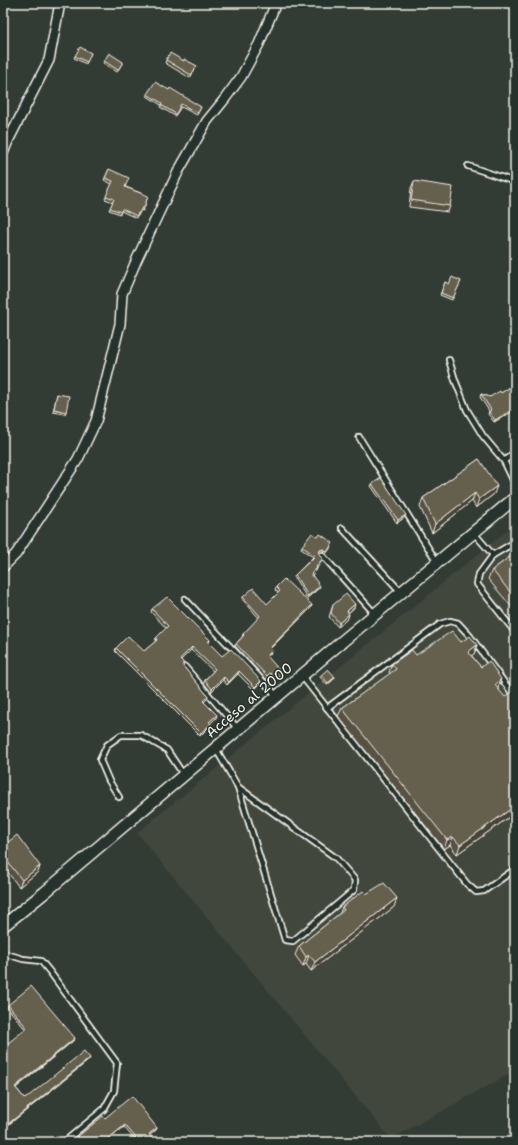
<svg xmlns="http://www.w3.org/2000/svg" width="518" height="1145" viewBox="0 0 518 1145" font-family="'Shantell Sans',sans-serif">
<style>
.built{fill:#42463c}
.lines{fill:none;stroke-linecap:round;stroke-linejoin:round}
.service-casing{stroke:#f4f1e8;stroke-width:8}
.minor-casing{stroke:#f4f1e8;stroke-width:12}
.tertiary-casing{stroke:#f4f1e8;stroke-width:14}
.service{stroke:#26332d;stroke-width:4.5}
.minor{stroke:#26332d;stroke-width:9}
.tertiary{stroke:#26332d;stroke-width:11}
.wall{fill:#575143;stroke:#f4f1e8}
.shaded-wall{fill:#474237;stroke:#f4f1e8}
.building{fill:#655e4e;stroke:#f4f1e8}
.labels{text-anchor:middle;stroke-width:3;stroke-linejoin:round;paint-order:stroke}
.street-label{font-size:14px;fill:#f4f1e8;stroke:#26332d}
</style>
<rect width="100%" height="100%" fill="#333c34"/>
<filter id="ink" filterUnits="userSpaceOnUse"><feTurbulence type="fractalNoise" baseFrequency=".025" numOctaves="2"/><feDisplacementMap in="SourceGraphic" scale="8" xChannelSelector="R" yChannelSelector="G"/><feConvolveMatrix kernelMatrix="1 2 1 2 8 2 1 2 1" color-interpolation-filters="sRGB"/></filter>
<g filter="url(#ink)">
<!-- built -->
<path class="built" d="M 515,524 L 515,1071 L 391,1139 L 137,833 Z"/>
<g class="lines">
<!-- service casing -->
<g class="service-casing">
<g id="service">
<path d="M 468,166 L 515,182"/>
<path d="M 449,360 L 455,380 L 467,410 L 483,436 L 504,461 L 515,484"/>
<path d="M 359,437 L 437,562"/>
<path d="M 504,461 L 515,452"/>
<path d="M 342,528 L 401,592"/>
<path d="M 473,532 L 493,555 L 479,574 L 477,584 L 515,632"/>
<path d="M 322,555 L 375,614"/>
<path d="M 493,555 L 515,542"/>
<path d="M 185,599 L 277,696"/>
<path d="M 185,667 L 238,729"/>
<path d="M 301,675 L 467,884 L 476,892 L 484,891 L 515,869"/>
<path d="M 327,708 L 440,624 L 450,621 L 458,623 L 470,636 L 515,697"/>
<path d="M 216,749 L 238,787 L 285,940 L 293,941 L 354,890 L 355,880 L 336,858 L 238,787"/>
<path d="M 119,797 L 109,781 L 100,760 L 107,745 L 121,735 L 141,735 L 167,750 L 183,774"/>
<path d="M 3,953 L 23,959 L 41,961 L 50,972 L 117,1063 L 114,1091 L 104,1109 L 64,1142"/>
</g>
</g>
<!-- minor casing -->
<g class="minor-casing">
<g id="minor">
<path d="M 3,153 L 8,141 L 49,60 L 60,3"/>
<path d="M 3,567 L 16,554 L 78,459 L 96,421 L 120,324 L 122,294 L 137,259 L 178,172 L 207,121 L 224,100 L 241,77 L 259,44 L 276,3"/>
</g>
</g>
<!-- tertiary casing -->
<g class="tertiary-casing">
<path id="tertiary" d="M 3,926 L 44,893 L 344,640 L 515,498"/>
</g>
<!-- service -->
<use href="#service" class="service"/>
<!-- minor -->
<use href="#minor" class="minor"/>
<!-- tertiary -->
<use href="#tertiary" class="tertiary"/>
</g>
<!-- wall -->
<g class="wall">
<path d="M 91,53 L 86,64 L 74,58 L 75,56 Z"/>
<path d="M 166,60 L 184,61 L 197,66 L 190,78 L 165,63 Z"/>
<path d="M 104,61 L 123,62 L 117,72 L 103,63 Z"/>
<path d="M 169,90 L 201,107 L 197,115 L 181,107 L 175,116 L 160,107 L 161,105 L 147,96 L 147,94 Z"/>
<path d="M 109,169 L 126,187 L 148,196 L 143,211 L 141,210 L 138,216 L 137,215 L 136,218 L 121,211 L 120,214 L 109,210 L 113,202 L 105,199 L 112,184 L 104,180 Z"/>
<path d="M 414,181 L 450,206 L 448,212 L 409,207 L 411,188 Z"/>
<path d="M 461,281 L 452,300 L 440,295 L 445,282 L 449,284 Z"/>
<path d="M 515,384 L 515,410 L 494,422 L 488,414 L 489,411 L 480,397 L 481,394 L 490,397 L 501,393 Z"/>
<path d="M 57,394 L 66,412 L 65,414 L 53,412 Z"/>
<path d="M 479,459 L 494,494 L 476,508 L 472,501 L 432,533 L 420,507 L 423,498 Z"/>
<path d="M 372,484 L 405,517 L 397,523 L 371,486 Z"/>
<path d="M 318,537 L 332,546 L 326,554 L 323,551 L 320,552 L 319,554 L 322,561 L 317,568 L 316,571 L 312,575 L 319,588 L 307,598 L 294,577 L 295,575 L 313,557 L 301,549 L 302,546 Z"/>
<path d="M 515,553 L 515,611 L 488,579 L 492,570 Z"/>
<path d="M 276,587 L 312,605 L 311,608 L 270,649 L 272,650 L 271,653 L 267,657 L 281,675 L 275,681 L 270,675 L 266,679 L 235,646 L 236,644 L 242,637 L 243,634 L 259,618 L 242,599 L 243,597 L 267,604 L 278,593 L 275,590 Z"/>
<path d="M 333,605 L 354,608 L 348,613 L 348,618 L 338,627 L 329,617 Z"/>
<path d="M 152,609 L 210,640 L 209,643 L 222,656 L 261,681 L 260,684 L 254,690 L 238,674 L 227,685 L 223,680 L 211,692 L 204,683 L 205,680 L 213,671 L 191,650 L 181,660 L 183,666 L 208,696 L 207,699 L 204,702 L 216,718 L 210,724 L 211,724 L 209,727 L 200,736 L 115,651 L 116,648 L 144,651 L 155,642 L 156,638 L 166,628 L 151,612 Z"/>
<path d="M 461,642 L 477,645 L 474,654 L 471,655 L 498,688 L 515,813 L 457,854 L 450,845 L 444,849 L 338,716 L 342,708 L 390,674 L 389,672 L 392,664 L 416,655 Z"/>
<path d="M 321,675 L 335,677 L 334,679 L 327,685 L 320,677 Z"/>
<path d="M 3,846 L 40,866 L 38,872 L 19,887 L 3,866 Z"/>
<path d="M 366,894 L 394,907 L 311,971 L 306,964 L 303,966 L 295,955 L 299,946 L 340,913 L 342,907 Z"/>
<path d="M 515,906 L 515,919 L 512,915 Z"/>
<path d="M 8,1005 L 75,1038 L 74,1040 L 16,1088 L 25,1099 L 89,1060 L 3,1129 L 25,1029 L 7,1007 Z"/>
<path d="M 105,1118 L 157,1128 L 156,1130 L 150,1135 L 134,1139 L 124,1127 Z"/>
</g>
<!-- shaded-wall -->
<g class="shaded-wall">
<path d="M 515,408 L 515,410 L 494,422 L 495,420 Z"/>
<path d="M 497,486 L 494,494 L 476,508 L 479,499 Z"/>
<path d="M 475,493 L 472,501 L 432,533 L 435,524 Z"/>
<path d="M 406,515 L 405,517 L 397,523 L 398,520 Z"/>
<path d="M 324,549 L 323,551 L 319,553 L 320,550 Z"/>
<path d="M 317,568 L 316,571 L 310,577 L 311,574 Z"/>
<path d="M 320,586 L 319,588 L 307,598 L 308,596 Z"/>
<path d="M 355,604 L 354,608 L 345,615 L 347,611 Z"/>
<path d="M 312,605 L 311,608 L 269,650 L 270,648 Z"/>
<path d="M 349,614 L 348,618 L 338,627 L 339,623 Z"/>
<path d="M 477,645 L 474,654 L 465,660 L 468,652 Z"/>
<path d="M 192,647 L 191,650 L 179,662 L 180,659 Z"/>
<path d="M 239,671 L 238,674 L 227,685 L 229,682 Z"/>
<path d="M 282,673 L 281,675 L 275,681 L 276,679 Z"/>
<path d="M 224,677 L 223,680 L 211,692 L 212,689 Z"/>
<path d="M 335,677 L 334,679 L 327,685 L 328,683 Z"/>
<path d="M 501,679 L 498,688 L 492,693 L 495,685 Z"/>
<path d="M 261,681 L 260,684 L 254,690 L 255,687 Z"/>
<path d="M 208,696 L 207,699 L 202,704 L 203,701 Z"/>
<path d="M 217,715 L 216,718 L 208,726 L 209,722 Z"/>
<path d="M 211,724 L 209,727 L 200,736 L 201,733 Z"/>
<path d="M 515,806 L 515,813 L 457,854 L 460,845 Z"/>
<path d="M 453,837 L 450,845 L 444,849 L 447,840 Z"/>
<path d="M 40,866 L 38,872 L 19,887 L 22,880 Z"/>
<path d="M 397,898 L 394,907 L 311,971 L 315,962 Z"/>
<path d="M 309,955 L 306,964 L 303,966 L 306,957 Z"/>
<path d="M 75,1038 L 74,1040 L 14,1089 L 15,1087 Z"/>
<path d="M 90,1058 L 89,1060 L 3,1129 L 3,1128 Z"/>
<path d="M 125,1125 L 124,1127 L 106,1142 L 104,1142 Z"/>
<path d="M 157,1128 L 156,1130 L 148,1137 L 149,1134 Z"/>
</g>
<!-- building -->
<g class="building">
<path d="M 80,47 L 91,53 L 87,62 L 75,56 Z"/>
<path d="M 109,53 L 123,62 L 118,70 L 104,61 Z"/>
<path d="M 170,53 L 184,61 L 184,59 L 197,66 L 191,75 L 166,60 Z"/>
<path d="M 155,82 L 169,90 L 170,88 L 201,107 L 198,113 L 181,104 L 176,114 L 161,105 L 162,103 L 147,94 Z"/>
<path d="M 109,169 L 129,178 L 125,187 L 148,196 L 144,208 L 142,208 L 139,213 L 138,213 L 137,216 L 122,209 L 121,212 L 110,208 L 114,199 L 106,196 L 113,181 L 105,178 Z"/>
<path d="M 414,181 L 453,187 L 450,206 L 411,200 Z"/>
<path d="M 452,277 L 461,281 L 453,298 L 441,293 L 445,282 L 449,284 Z"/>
<path d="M 515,384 L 515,408 L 495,420 L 489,412 L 491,410 L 481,394 L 490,397 L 500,391 L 501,393 Z"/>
<path d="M 57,394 L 69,396 L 66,412 L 54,409 Z"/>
<path d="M 479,459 L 497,486 L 479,499 L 475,493 L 435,524 L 423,498 Z"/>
<path d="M 381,478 L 406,515 L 398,520 L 372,484 Z"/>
<path d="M 312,533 L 318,537 L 320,534 L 333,543 L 327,552 L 324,549 L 320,550 L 319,554 L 323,558 L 316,567 L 317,568 L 311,574 L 320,586 L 308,596 L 295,575 L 315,556 L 302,546 Z"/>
<path d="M 515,553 L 515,598 L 492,570 Z"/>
<path d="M 284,579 L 312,605 L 270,648 L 272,650 L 267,656 L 282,673 L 276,679 L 270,673 L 267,676 L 236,644 L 244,635 L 243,634 L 260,616 L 243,597 L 253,588 L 267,604 L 280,591 L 276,587 Z"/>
<path d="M 346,594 L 355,604 L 347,611 L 349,614 L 339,623 L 331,613 L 333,605 Z"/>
<path d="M 167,597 L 210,640 L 208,642 L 222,656 L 231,649 L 261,681 L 255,687 L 239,671 L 229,682 L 224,677 L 212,689 L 205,680 L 215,669 L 192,647 L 180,659 L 183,662 L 183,666 L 208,696 L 203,701 L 217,715 L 209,722 L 211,724 L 201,733 L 116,648 L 128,636 L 144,651 L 157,640 L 156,638 L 168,626 L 152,609 Z"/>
<path d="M 452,631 L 461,642 L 470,636 L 477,645 L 468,652 L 481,667 L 489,661 L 501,679 L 495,685 L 505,697 L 514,691 L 515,692 L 515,806 L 460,845 L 453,837 L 447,840 L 342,708 L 396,669 L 392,664 L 412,650 L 416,655 Z"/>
<path d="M 328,669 L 335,677 L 328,683 L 321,675 Z"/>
<path d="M 17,835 L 40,866 L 22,880 L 3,856 L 3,846 Z"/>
<path d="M 384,883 L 397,898 L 315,962 L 309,955 L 306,957 L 299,946 L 344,910 L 342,907 L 363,891 L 366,894 Z"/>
<path d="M 31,986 L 75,1038 L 15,1087 L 25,1099 L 84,1051 L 90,1058 L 3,1128 L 3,1047 L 27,1028 L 8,1005 Z"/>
<path d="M 132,1096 L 157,1128 L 149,1134 L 155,1142 L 130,1142 L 136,1138 L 125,1125 L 104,1142 L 71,1142 L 103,1116 L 105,1118 Z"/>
</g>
</g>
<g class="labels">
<!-- street labels -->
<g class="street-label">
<text transform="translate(249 700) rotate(-40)" y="5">Acceso al 2000</text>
</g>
</g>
<!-- margin -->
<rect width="518" height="1145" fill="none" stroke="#26332d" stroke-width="16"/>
<rect x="8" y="8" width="502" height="1129" fill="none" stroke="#f4f1e8" stroke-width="1.5" filter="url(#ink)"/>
</svg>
